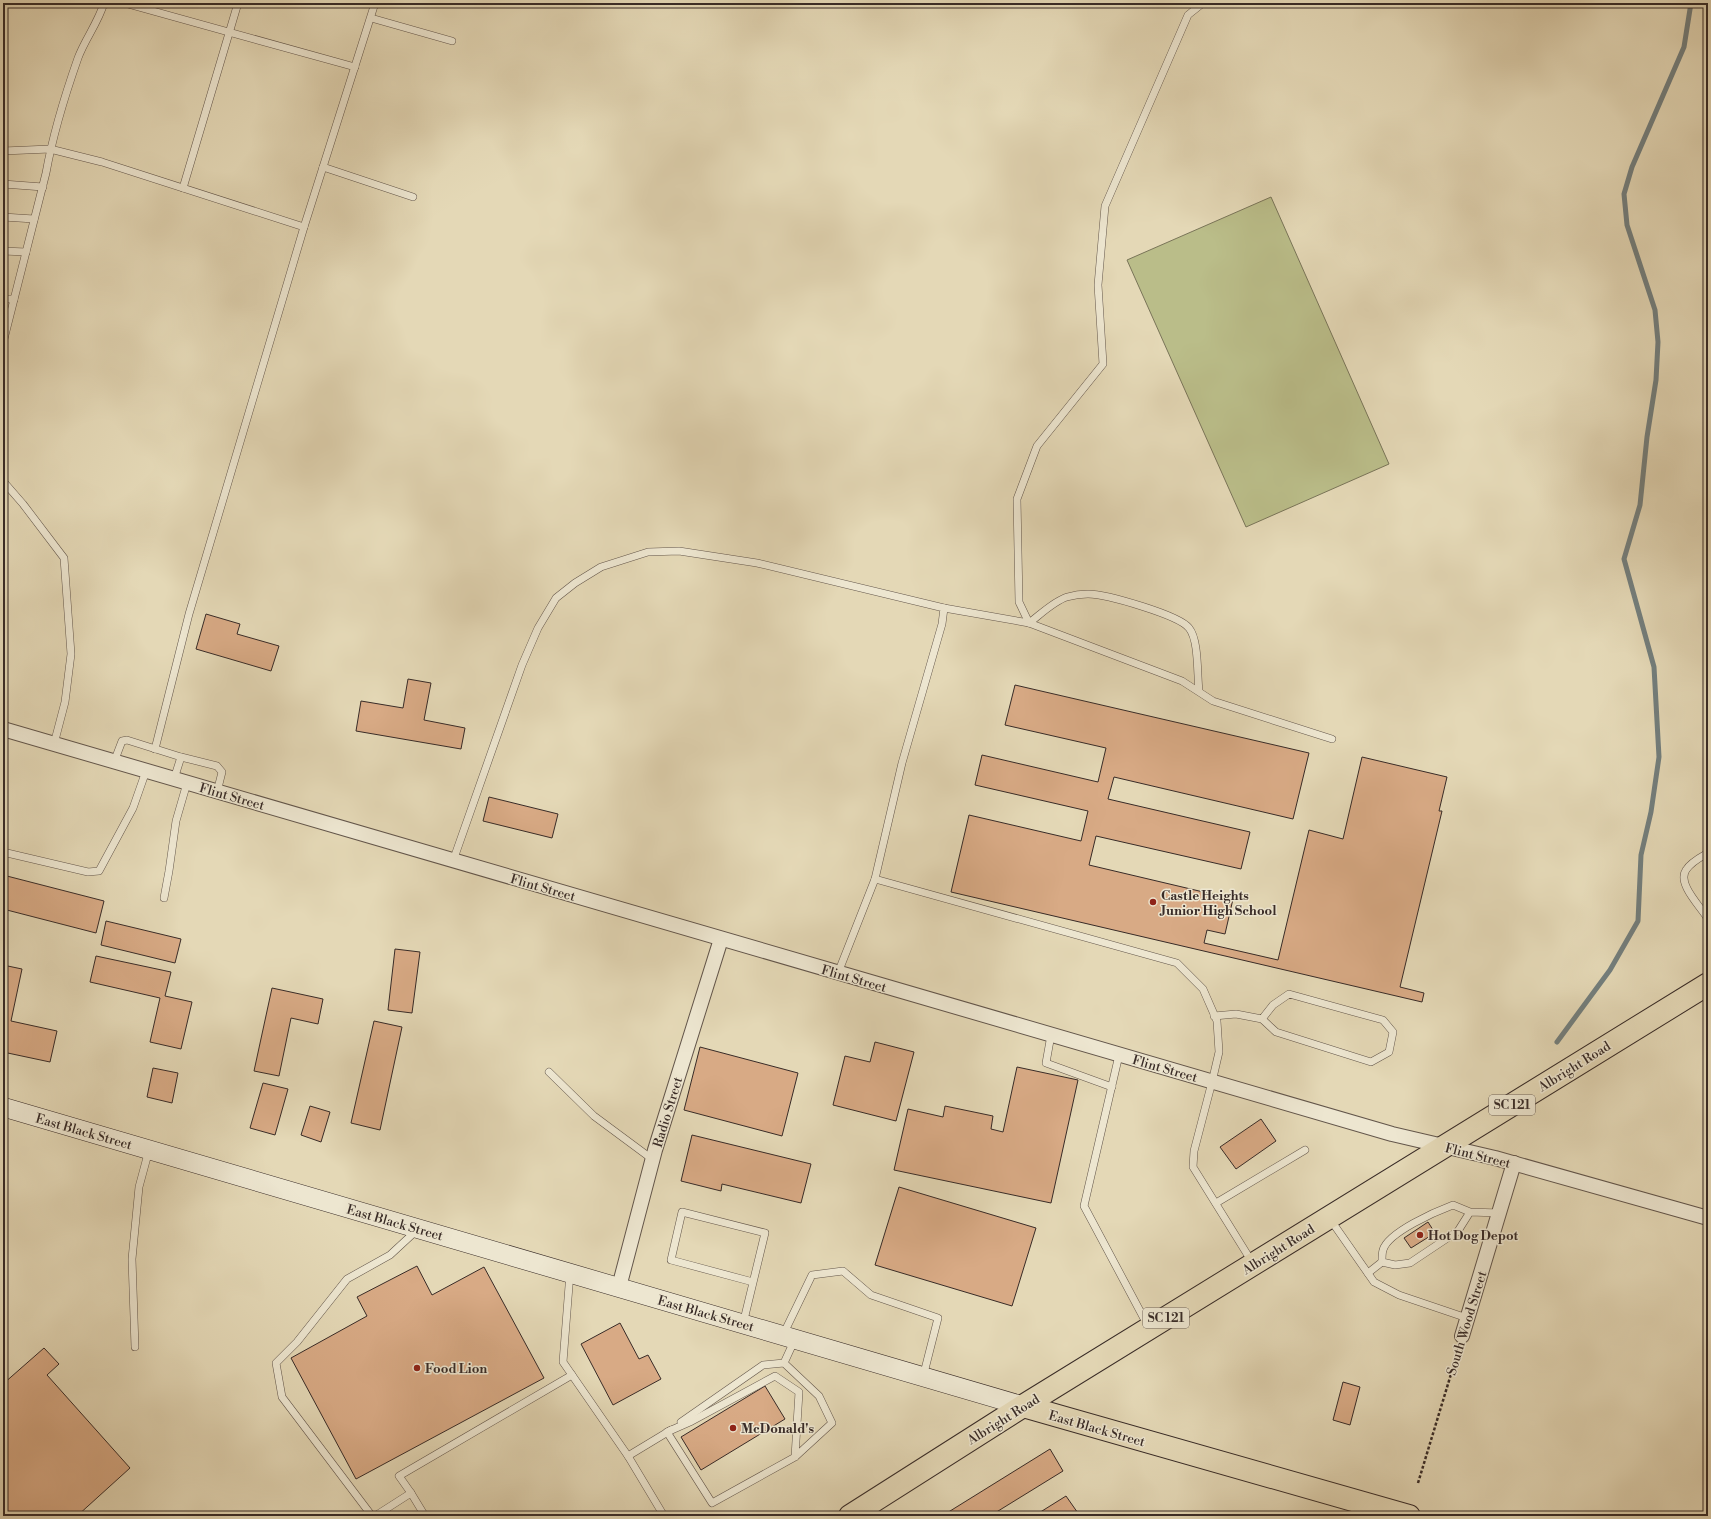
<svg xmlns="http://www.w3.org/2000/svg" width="1711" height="1519" viewBox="0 0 1711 1519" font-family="'Libre Bodoni',serif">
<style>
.green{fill:#babd89;stroke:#797458}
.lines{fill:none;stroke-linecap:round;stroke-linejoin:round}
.stream{stroke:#737f7e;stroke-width:5}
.building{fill:#d8aa85;stroke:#382b27}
.lane-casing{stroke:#63564b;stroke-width:8}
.street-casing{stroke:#63564b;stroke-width:16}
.secondary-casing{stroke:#382b27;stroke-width:20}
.primary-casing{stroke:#382b27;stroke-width:24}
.highway-casing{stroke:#382b27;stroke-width:24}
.path{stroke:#382b27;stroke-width:2.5;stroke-dasharray:3 2;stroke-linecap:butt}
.lane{stroke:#ede6d0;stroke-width:7}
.street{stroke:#ede6d0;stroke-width:14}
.secondary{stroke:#ede6d0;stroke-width:19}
.primary{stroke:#e4d8b6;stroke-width:22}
.highway{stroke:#e4d8b6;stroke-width:22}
.poi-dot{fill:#8f2418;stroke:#ede6d0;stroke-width:1.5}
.labels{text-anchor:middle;stroke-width:3;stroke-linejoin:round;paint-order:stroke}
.shield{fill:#ede6d0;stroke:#6e635a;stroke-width:1}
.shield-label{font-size:12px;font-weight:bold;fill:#382b27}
.street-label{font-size:13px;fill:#382b27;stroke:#ede6d0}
.poi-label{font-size:13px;font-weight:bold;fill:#382b27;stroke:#ede6d0;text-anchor:start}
</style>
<rect width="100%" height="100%" fill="#e4d8b6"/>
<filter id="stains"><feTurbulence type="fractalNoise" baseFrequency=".005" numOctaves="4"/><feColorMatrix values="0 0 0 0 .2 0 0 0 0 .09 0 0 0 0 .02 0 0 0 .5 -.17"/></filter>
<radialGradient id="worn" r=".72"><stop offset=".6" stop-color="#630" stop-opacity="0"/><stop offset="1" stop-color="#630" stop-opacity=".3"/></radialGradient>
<!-- green -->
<path class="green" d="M 1271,197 L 1389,464 L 1246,527 L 1127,260 Z"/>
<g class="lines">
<!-- stream -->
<path class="stream" d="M 1557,1042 L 1610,970 L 1638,921 L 1641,855 L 1651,812 L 1659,757 L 1654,667 L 1624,559 L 1640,505 L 1647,437 L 1656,380 L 1658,342 L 1655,310 L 1627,225 L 1624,194 L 1632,167 L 1684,47 L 1691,3"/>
</g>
<!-- building -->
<g class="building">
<path d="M 206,614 L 240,624 L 237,634 L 279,646 L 271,671 L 196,649 Z"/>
<path d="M 408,679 L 431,683 L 424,720 L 465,728 L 461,749 L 356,731 L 361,701 L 403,708 Z"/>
<path d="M 1015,685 L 1309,753 L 1293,819 L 1114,777 L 1108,799 L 1250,832 L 1241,869 L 1096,836 L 1089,865 L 1233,899 L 1225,934 L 1207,930 L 1204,943 L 1278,960 L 1309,830 L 1343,839 L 1362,757 L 1447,777 L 1439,811 L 1442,811 L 1400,987 L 1424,993 L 1422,1002 L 951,892 L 969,815 L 1081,841 L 1088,811 L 975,785 L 982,755 L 1098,782 L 1106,748 L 1005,725 Z"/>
<path d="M 489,797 L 558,814 L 552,838 L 483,821 Z"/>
<path d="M 3,875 L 104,901 L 96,933 L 3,909 Z"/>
<path d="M 106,921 L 181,939 L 175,963 L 101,945 Z"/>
<path d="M 395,949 L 420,952 L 412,1013 L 388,1010 Z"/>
<path d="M 96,956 L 171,972 L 165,996 L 192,1002 L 181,1049 L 150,1042 L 160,998 L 90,982 Z"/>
<path d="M 3,965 L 22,969 L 11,1021 L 57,1031 L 50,1062 L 3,1052 Z"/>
<path d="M 272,988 L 323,999 L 318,1024 L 291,1018 L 279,1076 L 254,1071 Z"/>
<path d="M 374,1021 L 402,1027 L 380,1130 L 351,1123 Z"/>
<path d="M 875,1042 L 914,1052 L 896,1121 L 833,1105 L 845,1056 L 870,1062 Z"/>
<path d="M 700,1047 L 798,1073 L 782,1136 L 684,1110 Z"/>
<path d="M 1017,1067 L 1078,1080 L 1051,1203 L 894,1170 L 908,1109 L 943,1117 L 945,1106 L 993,1116 L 991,1129 L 1003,1132 Z"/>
<path d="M 153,1068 L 178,1073 L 172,1103 L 147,1097 Z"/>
<path d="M 263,1083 L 288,1089 L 275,1135 L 250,1128 Z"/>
<path d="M 310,1106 L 330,1112 L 321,1142 L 301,1135 Z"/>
<path d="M 1261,1119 L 1276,1141 L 1236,1169 L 1220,1147 Z"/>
<path d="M 692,1135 L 811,1164 L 801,1203 L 722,1184 L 721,1191 L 681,1181 Z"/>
<path d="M 899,1187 L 1036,1228 L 1012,1306 L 875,1265 Z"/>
<path d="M 1428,1222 L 1435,1233 L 1411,1248 L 1404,1238 Z"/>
<path d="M 417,1266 L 432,1295 L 484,1267 L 544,1378 L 356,1479 L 291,1358 L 367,1316 L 357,1297 Z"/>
<path d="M 620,1323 L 639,1359 L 648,1355 L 661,1379 L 613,1405 L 581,1344 Z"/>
<path d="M 44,1348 L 59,1364 L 47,1375 L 130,1468 L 77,1516 L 3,1516 L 3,1384 Z"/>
<path d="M 1343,1382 L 1360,1387 L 1350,1425 L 1333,1420 Z"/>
<path d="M 765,1386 L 785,1419 L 701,1470 L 681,1437 Z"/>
<path d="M 1050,1449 L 1063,1471 L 990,1516 L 942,1516 Z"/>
<path d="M 1066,1496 L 1080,1516 L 1034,1516 Z"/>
</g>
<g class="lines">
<!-- lane casing -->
<g class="lane-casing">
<g id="lane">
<path d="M 124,3 L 355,67"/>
<path d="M 371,18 L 452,41"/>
<path d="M 3,151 L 50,149 L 102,162 L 304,227 L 375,3"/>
<path d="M 323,167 L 413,197"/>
<path d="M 3,184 L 43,187"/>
<path d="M 183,188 L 238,3"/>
<path d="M 3,217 L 34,219"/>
<path d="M 3,251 L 26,252"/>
<path d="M 3,299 L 14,299"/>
<path d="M 3,343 L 46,173 C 53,134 65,95 78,58 C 85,39 98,23 104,3"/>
<path d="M 3,481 L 23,504 L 64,558 L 71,654 L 65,702 L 54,744"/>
<path d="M 944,608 L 1029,623 L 1182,681 L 1213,701 L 1332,739"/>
<path d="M 1199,691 C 1197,675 1199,640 1189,628 C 1179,615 1106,594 1088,594 C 1082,594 1074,595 1067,597 C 1054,601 1041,614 1029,623 L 1019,602 L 1017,499 L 1037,446 L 1103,364 L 1098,285 L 1105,206 L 1188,15 L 1203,3"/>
<path d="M 155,749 L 189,614 L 304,227"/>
<path d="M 114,762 L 122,741 L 127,740 L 181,757 L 217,766 L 222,772 L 217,792"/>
<path d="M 174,779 L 181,757"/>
<path d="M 7,853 L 88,872 L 99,871 L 133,808 L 146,771"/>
<path d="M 1708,853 C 1701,857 1691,862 1686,870 C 1677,883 1699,905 1706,916 L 1708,915"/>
<path d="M 453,861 L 522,665 L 538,628 L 556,598 L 575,583 L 601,567 L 648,552 L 679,551 L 757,563 L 944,608 L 942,624 L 902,763 L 875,879"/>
<path d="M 164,898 L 169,871 L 176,821 L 187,783"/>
<path d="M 838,973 L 875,879 L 1177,963 L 1203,989 L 1217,1021 L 1219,1052 L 1212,1082 L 1194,1151 L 1193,1167 L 1252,1262"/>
<path d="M 1214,1016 L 1236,1014 L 1262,1019 L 1276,1032 L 1371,1062 L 1389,1052 L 1393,1032 L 1383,1020 L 1289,994 L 1273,1005 L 1262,1019"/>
<path d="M 1051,1035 L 1046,1063 L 1112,1087"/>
<path d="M 1119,1055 L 1084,1206 L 1148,1326"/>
<path d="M 549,1072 L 594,1116 L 652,1159"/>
<path d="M 1216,1203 L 1305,1150"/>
<path d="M 1470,1212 L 1458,1231 L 1410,1263 L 1395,1265 L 1382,1262 C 1382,1258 1382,1253 1383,1250 C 1388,1232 1437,1211 1453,1205 L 1470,1212 L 1499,1213"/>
<path d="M 1330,1219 L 1374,1282 L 1399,1295 L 1467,1318"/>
<path d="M 570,1273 L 563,1362 L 628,1456"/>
<path d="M 1368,1273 L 1382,1262"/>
<path d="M 743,1324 L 765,1233 L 682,1212 L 671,1260 L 753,1282"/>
<path d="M 783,1335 L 812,1275 L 843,1271 L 871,1295 L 938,1318 L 923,1377"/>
<path d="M 135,1347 L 132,1259 L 139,1187 L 149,1150"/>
<path d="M 784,1363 L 819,1396 L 832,1423 L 795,1457 L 712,1503 L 667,1432 L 692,1421 L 775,1376 L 799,1392 L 795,1457"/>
<path d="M 681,1422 L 763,1365 L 784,1363 L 795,1339"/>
<path d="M 411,1493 L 399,1476 L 572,1375"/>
<path d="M 372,1516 L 282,1397 L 276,1363 L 297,1342 L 347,1279 L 390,1255 L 417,1230"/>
<path d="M 375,1516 L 411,1493 L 425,1516"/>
<path d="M 664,1516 L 628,1456 L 671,1430"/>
</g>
</g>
<!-- street casing -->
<g class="street-casing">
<g id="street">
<path d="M 3,729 L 1392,1134 L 1495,1158 L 1708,1218"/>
<path d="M 619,1287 L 655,1150 L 721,939"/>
<path d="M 1462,1336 L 1514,1163"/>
</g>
</g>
<!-- secondary casing -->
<g class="secondary-casing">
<path id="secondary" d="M 3,1107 L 1023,1406"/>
</g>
<!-- primary casing -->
<g class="primary-casing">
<path id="primary" d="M 1023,1406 L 1409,1516"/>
</g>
<!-- highway casing -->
<g class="highway-casing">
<path id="highway" d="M 850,1516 L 1023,1406 L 1708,984"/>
</g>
<!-- path -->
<path class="path" d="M 1418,1483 L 1458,1351"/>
<!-- lane -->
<use href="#lane" class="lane"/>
<!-- street -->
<use href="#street" class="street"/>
<!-- secondary -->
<use href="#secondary" class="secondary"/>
<!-- primary -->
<use href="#primary" class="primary"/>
<!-- highway -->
<use href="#highway" class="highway"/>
</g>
<!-- markers -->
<g class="poi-dot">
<circle cx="1153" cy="902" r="4"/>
<circle cx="1420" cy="1235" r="4"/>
<circle cx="417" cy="1368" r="4"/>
<circle cx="733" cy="1428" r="4"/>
</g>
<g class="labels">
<!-- shield labels -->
<g class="shield">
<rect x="1489" y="1095" width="46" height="20" rx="3"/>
<rect x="1143" y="1308" width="46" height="20" rx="3"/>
</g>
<g class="shield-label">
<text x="1512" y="1109">SC 121</text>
<text x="1166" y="1322">SC 121</text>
</g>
<!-- street labels -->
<g class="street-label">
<text transform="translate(232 796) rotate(16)" y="5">Flint Street</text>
<text transform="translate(543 887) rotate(16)" y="5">Flint Street</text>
<text transform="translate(854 978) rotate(16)" y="5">Flint Street</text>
<text transform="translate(1574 1066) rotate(-32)" y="5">Albright Road</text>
<text transform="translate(1165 1068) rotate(16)" y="5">Flint Street</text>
<text transform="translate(667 1112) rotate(-73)" y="5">Radio Street</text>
<text transform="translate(84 1131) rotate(16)" y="5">East Black Street</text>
<text transform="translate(1478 1155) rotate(14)" y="5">Flint Street</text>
<text transform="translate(395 1222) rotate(16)" y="5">East Black Street</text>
<text transform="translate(1278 1249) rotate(-32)" y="5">Albright Road</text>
<text transform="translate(706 1313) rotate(16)" y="5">East Black Street</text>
<text transform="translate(1466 1323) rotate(-73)" y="5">South Wood Street</text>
<text transform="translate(1003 1419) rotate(-32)" y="5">Albright Road</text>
<text transform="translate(1097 1428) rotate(16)" y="5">East Black Street</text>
</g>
<!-- poi labels -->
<g class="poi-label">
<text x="1161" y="900">Castle Heights<tspan x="1161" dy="15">Junior High School</tspan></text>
<text x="1428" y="1240">Hot Dog Depot</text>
<text x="425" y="1373">Food Lion</text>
<text x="741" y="1433">McDonald's</text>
</g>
</g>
<!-- margin -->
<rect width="1711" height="1519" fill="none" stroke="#e4d8b6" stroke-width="16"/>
<rect x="4" y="4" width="1703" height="1511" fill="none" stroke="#382b27" stroke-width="2"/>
<rect x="8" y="8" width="1695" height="1503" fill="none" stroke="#382b27"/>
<rect width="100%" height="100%" filter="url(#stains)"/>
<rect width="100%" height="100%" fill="url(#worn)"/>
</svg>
